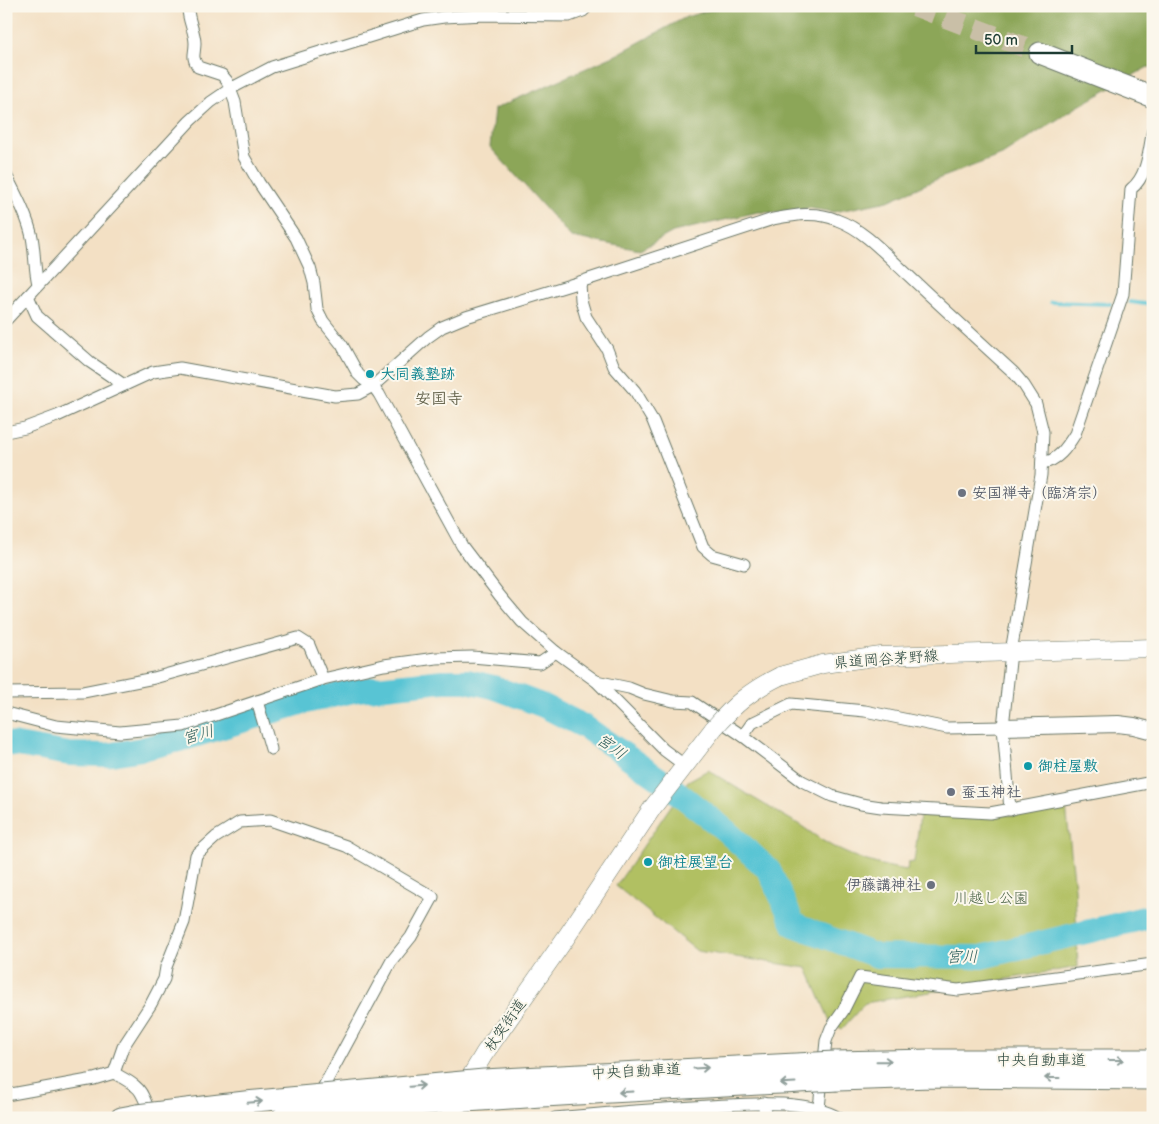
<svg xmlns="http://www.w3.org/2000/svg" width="1159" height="1124" viewBox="0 0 1159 1124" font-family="'Balsamiq Sans','Klee One',sans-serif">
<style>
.green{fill:#b1c062;stroke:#687e4b}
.forest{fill:#8ca658;stroke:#567246}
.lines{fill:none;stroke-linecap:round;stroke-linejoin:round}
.stream{stroke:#59c4d4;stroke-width:4}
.river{stroke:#59c4d4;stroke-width:24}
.highway-tunnel{stroke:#c9bfa7;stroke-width:21;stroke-dasharray:21 11;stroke-linecap:butt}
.street-casing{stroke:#697666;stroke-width:13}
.secondary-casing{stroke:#697666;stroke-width:18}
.primary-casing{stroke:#697666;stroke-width:19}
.highway-casing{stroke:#697666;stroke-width:23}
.street{stroke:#fff;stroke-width:11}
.secondary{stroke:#fff;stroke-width:16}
.primary{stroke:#fff;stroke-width:18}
.highway{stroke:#fff;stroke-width:21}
.primary-bridge-casing{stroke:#697666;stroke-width:19;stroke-linecap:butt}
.highway-bridge-casing{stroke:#697666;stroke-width:23;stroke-linecap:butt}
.primary-bridge{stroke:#fff;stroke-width:18}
.highway-bridge{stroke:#fff;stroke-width:21}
.oneway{stroke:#8f9e9a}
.culture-dot{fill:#0f9aa8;stroke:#fbf7ec;stroke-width:2}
.worship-dot{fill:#6b7280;stroke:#fbf7ec;stroke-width:2}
.labels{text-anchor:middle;stroke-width:4;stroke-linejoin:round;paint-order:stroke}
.culture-label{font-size:15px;font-weight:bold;fill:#0d838f;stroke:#fbf7ec;text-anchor:start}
.worship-label{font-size:15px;font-weight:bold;fill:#5b616d;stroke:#fbf7ec;text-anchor:start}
.street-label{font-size:15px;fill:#1f3d34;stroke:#fbf7ec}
.park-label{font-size:15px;fill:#445e40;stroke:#fbf7ec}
.neighbourhood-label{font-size:16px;font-weight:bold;fill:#67664f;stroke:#fbf7ec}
.water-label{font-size:16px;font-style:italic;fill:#2e5f5c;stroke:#fbf7ec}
</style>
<rect width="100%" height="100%" fill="#fbf7ec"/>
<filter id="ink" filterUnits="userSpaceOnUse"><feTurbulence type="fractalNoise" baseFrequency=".02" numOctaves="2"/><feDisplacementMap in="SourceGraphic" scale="10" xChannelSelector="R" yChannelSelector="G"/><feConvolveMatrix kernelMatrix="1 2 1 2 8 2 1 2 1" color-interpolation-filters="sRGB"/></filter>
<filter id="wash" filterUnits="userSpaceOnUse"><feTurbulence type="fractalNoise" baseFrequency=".0096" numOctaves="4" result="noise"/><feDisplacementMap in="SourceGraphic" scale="20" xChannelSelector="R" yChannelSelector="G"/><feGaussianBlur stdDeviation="1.12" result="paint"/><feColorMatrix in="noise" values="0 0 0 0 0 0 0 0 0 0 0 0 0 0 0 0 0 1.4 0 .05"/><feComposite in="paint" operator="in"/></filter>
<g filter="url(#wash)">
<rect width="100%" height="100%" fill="#f3e0c4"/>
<!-- green -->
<path class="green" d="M 708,770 C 738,789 768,807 800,825 C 809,831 818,838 828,844 C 853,858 879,866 907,870 L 908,863 L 914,862 L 920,815 L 1016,815 L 1066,807 L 1075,888 L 1078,967 L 865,1003 L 842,1029 L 830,1021 L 807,968 L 697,951 L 616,886 L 688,781 Z"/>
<!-- forest -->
<path class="forest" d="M 724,6 L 1153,6 L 1153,68 L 1148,67 L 1077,107 L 1002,155 L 935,180 L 888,201 L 834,212 L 808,208 L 782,213 L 758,212 L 673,232 L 640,250 L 571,237 L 490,147 L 494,109 L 616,55 L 686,17 Z"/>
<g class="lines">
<!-- stream -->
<g class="stream">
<path d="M 1051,302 L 1110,304"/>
<path d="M 1130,302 L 1153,305"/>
</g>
<!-- river -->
<path class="river" d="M 6,743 L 69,754 L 106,755 L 142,749 L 187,738 L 301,703 L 357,690 L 443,681 L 467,681 L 493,687 L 544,706 L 585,727 L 668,785 L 725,830 L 769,870 L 794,925 L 877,956 L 981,957 L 1153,916"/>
</g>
</g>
<g filter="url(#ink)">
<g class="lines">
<!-- highway-tunnel -->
<path class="highway-tunnel" d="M 915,6 L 1040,53"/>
<!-- street casing -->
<g class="street-casing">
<g id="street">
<path d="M 188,6 C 187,19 195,31 195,43 C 195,55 191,56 198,67 L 222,75 L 227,81 L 235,102 L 244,157 L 259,183 L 296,238 L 310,268 L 314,283 L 317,309 L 323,321 L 342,345 L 358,374 L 364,380 L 373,386 L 379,394 L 462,546 L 500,596 L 522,622 L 556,652"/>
<path d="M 6,175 C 16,195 27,215 32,237 C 35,252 34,267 38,284"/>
<path d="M 580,282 L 581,300 L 586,317 L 607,349 L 614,367 L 635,391 L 653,421 L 703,547 L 712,555 L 744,564"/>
<path d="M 28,296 L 37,316 L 90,362 L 124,385"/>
<path d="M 6,320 L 190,121 L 211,102 L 230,89 L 272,67 L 423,20 L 444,17 L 485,15 L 569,16 L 583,11 L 588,6"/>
<path d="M 6,432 L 25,428 L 57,416 L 153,372 L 180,368 L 335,396 L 358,394 L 373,386 L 428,337 L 442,327 L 466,317 L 580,282 L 773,219 C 795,215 815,211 837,220 C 865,230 887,256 909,276 C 943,308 978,340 1013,372 L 1024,385 L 1036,404 L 1043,432 L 1041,475 L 1011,652 L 1003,727 L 1010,810"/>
<path d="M 1042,463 C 1058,461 1067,447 1075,434 L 1123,294 L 1131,189 C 1148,176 1149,149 1153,129"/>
<path d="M 596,681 L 629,688 L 644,694 L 673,701 L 692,702 L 743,736 L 802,781 L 832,796 L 861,804 L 881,807 L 990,813 L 1153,782"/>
<path d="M 6,693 L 83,692 L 154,678 L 298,638 L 309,645 L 323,679"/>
<path d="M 257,701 L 271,749"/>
<path d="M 6,713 L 56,726 L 120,732 L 183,726 L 323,679 L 384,665 L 436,658 L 472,657 L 540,663 L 556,652 L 596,681 L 664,750 L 684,765"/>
<path d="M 743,736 L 752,723 L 791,704 L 865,711 L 947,728 L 1003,727"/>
<path d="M 114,1073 L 123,1047 L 151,1004 L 164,979 L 166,967 L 184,922 L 196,855 L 216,837 L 240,822 L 270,820 L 346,846 L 433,897 L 411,937 L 391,962 L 318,1097"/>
<path d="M 6,1095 L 94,1079 L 114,1073 C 141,1088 140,1087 151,1116"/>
<path d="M 763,1103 L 766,1118"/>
<path d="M 819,1108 L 826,1041 L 831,1028 L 843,1011 L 860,977 L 958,990 L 1153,964"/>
<path d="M 555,1118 C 606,1113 657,1109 708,1106 C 748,1104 804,1098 839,1118"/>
</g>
</g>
<!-- secondary casing -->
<g class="secondary-casing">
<path id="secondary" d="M 1003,727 L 1118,724 L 1134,726 L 1153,731"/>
</g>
<!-- primary casing -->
<g class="primary-casing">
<g id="primary">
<path d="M 780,676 L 823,664 L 881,656 L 1153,648"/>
<path d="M 446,1118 L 484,1054 L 567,936 L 653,807 L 714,728"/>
</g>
</g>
<!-- highway casing -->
<g class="highway-casing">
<g id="highway">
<path d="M 1040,53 L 1153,97"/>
<path d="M 835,1062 L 931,1060 L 1153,1060"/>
<path d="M 837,1080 L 932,1077 L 1153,1079"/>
<path d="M 121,1118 L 137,1115"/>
</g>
</g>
<!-- street -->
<use href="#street" class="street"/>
<!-- secondary -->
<use href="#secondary" class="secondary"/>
<!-- primary -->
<use href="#primary" class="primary"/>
<!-- highway -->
<use href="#highway" class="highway"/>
<!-- primary-bridge casing -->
<g class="primary-bridge-casing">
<path id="primary-bridge" d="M 714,728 C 736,703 750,691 780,676"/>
</g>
<!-- highway-bridge casing -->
<g class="highway-bridge-casing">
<g id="highway-bridge">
<path d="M 137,1115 L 245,1102 L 484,1080 L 835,1062"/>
<path d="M 282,1118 C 466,1097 652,1090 837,1080"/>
</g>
</g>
<!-- primary-bridge -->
<use href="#primary-bridge" class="primary-bridge"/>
<!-- highway-bridge -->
<use href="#highway-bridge" class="highway-bridge"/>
</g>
<!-- one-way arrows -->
<defs><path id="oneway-shaft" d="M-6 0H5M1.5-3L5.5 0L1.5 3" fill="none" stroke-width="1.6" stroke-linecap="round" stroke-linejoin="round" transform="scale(1.25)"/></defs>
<g class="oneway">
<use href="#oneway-shaft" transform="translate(1116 1060)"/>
<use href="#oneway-shaft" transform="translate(884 1061) rotate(-1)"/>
<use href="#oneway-shaft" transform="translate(701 1068) rotate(-3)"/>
<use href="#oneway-shaft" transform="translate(1052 1078) rotate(-180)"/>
<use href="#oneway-shaft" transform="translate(788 1083) rotate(177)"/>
<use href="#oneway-shaft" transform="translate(417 1086) rotate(-5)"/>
<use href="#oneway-shaft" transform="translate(626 1092) rotate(177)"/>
<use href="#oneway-shaft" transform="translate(255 1102) rotate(-5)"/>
</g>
</g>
<!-- markers -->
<g class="culture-dot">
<circle cx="370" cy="374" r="5"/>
<circle cx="1028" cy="766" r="5"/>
<circle cx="648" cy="862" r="5"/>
</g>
<g class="worship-dot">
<circle cx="962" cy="493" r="5"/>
<circle cx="951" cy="792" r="5"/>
<circle cx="931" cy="885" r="5"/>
</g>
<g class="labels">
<!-- culture labels -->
<g class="culture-label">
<text x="380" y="379">大同義塾跡</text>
<text x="1038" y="771">御柱屋敷</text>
<text x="658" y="867">御柱展望台</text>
</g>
<!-- worship labels -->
<g class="worship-label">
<text x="972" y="498">安国禅寺（臨済宗）</text>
<text x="961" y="797">蚕玉神社</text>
<text x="921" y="890" text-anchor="end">伊藤講神社</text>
</g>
<!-- street labels -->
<g class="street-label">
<text transform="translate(886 659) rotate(-4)" y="5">県道岡谷茅野線</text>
<text transform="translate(505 1025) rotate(-55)" y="5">杖突街道</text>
<text x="1041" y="1065">中央自動車道</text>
<text transform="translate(636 1071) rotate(-3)" y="5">中央自動車道</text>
</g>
<!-- park labels -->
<g class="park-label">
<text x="991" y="903">川越し公園</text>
</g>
<!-- neighbourhood labels -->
<g class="neighbourhood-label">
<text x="439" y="404">安国寺</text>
</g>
<!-- water labels -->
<g class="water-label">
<text transform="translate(198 734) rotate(-16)" y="6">宮川</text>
<text transform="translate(612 746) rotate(35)" y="6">宮川</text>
<text transform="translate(962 956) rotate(-1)" y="6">宮川</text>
</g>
</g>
<!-- margin -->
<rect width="1159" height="1124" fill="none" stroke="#fbf7ec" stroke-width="25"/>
<!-- scale -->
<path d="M976 45v8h96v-8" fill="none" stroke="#1f3d34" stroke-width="2.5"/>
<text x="984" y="45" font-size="15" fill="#1f3d34" stroke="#fbf7ec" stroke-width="4" paint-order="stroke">50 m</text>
</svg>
